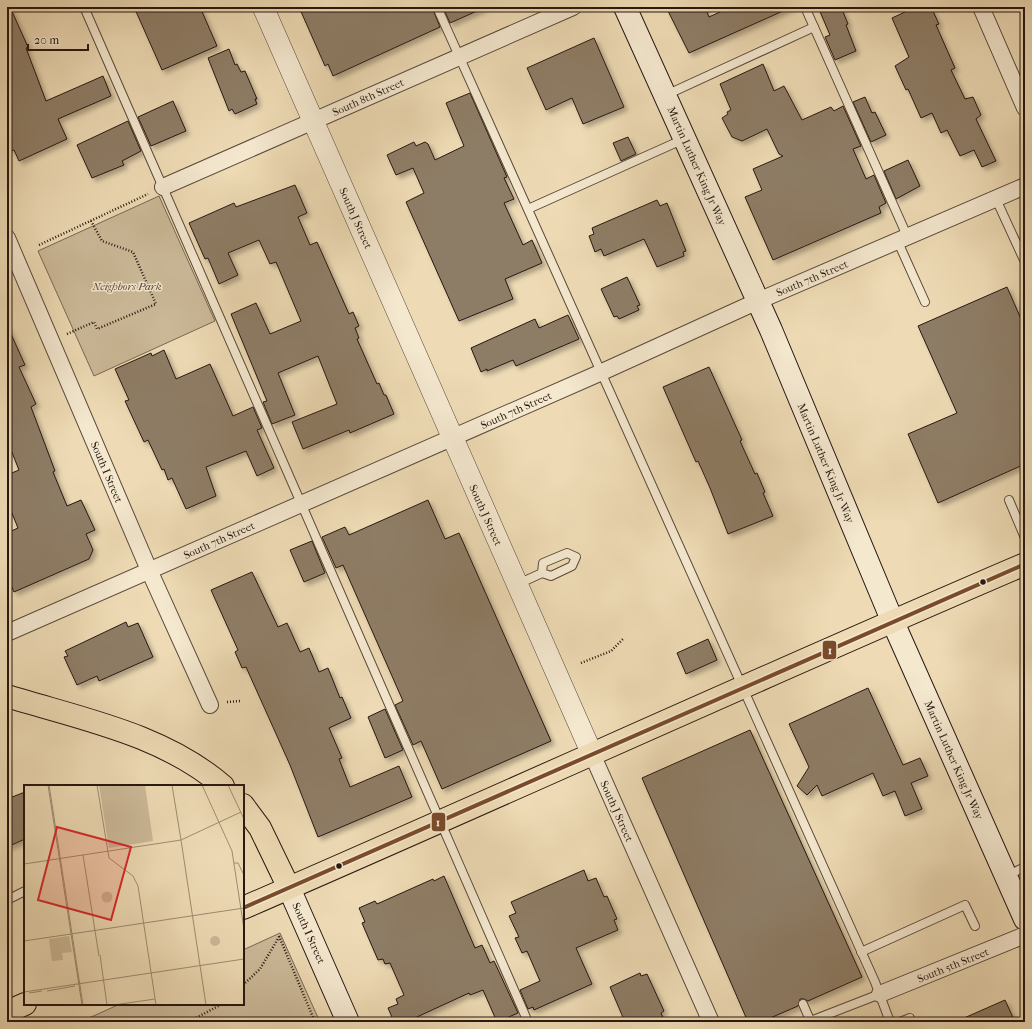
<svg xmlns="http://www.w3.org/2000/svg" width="1032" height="1029" viewBox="0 0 1032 1029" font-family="'IM FELL French Canon',serif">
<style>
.green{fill:#ccba99;stroke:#7a6854}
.building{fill:#8e7d66;stroke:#271710;filter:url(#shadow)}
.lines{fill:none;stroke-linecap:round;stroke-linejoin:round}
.service-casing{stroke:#594839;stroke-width:10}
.minor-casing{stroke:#594839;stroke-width:18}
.tertiary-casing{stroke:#594839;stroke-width:22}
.secondary-casing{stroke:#271710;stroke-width:24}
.primary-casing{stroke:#271710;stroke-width:24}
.path{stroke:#271710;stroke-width:2.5;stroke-dasharray:1 2;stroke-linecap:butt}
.service{stroke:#f4e8cf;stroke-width:8}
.minor{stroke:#f4e8cf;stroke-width:16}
.tertiary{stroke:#f4e8cf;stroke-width:21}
.secondary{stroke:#f4e8cf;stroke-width:22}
.primary{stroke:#eedbb5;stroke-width:22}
.bus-1-casing{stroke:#f4e8cf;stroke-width:7}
.bus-1{stroke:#7a4b2a;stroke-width:4}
.bus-dot{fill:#271710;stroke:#f4e8cf;stroke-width:1.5}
.labels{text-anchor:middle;stroke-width:3;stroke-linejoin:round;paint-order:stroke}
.street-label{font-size:11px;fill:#271710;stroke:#f4e8cf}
.park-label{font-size:11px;font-style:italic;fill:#594839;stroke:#f4e8cf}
.inset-road{fill:none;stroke:#9e8d73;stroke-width:1}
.view{fill:#d62828;fill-opacity:0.15;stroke:#d62828;stroke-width:2}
.inset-edge{fill:none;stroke:#271710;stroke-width:2}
.line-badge{stroke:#f4e8cf;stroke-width:1.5}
.badge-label{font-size:11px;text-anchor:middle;font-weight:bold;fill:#fff}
</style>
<defs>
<filter id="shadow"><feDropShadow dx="3.5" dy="3.5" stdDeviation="2" flood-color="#0004"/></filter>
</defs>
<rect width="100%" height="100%" fill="#eedbb5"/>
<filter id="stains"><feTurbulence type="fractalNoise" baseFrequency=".005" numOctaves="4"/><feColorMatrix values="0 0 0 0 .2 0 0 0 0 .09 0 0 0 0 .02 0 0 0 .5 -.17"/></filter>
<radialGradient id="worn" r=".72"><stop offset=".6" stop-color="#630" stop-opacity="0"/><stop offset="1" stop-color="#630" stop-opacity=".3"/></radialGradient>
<!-- green -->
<g class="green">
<path d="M 159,196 L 215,321 L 94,376 L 38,251 Z"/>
<path d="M 280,933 L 320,1022 L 80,1022 L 120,1004 L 243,1004 L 243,950 Z"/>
</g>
<!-- building -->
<g class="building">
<path d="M 7,7 L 10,7 L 28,47 L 26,48 L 46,101 L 103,76 L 111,96 L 58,119 L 67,139 L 19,161 L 14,150 L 11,151 L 7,141 Z"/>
<path d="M 134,7 L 200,7 L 217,46 L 162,70 Z"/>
<path d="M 299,7 L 432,7 L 440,27 L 333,76 L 328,64 L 325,66 Z"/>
<path d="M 443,7 L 486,7 L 450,23 Z"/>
<path d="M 678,7 L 705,7 L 709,17 L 731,7 L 792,7 L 689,53 L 668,11 Z"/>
<path d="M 818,7 L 841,7 L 848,24 L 846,25 L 856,51 L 835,60 L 825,37 L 830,35 Z"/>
<path d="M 916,7 L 931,7 L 939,24 L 936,25 L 955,68 L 951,70 L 965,99 L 973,97 L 981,115 L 976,119 L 996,161 L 982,167 L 974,150 L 960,156 L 947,130 L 941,133 L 932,113 L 921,118 L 908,89 L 906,90 L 895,66 L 909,57 L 892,18 Z"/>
<path d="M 594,38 L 624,107 L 583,124 L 572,98 L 546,110 L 527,68 Z"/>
<path d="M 229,49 L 235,65 L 237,64 L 241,72 L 245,71 L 257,99 L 255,99 L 257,104 L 235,114 L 232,109 L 229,111 L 208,58 Z"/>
<path d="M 763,64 L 774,91 L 784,86 L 802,120 L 831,107 L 834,111 L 843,106 L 861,146 L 853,149 L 866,179 L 874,175 L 886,203 L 879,207 L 881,213 L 773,260 L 745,197 L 762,190 L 753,169 L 783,156 L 779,154 L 767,129 L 742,141 L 732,137 L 722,118 L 728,114 L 727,112 L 731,110 L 720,84 Z"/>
<path d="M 470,93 L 507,177 L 504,178 L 514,199 L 504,203 L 523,245 L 532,240 L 542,263 L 505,279 L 513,299 L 459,321 L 406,202 L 424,193 L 413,168 L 396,175 L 387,155 L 414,142 L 416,146 L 425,142 L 428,144 L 435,160 L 464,146 L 446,103 Z"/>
<path d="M 865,97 L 872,113 L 875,112 L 886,135 L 871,142 L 853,102 Z"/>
<path d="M 173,101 L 186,131 L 151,146 L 138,117 Z"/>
<path d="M 128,121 L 141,151 L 122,161 L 124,165 L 92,178 L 77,145 Z"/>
<path d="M 628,137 L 636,154 L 621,161 L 613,143 Z"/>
<path d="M 908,160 L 920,186 L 896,199 L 884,171 Z"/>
<path d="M 295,185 L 307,213 L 298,217 L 310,245 L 317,242 L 349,314 L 353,312 L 359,326 L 355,328 L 359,338 L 357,339 L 377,384 L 379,383 L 384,395 L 386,395 L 394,414 L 350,433 L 349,430 L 303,449 L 292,422 L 337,404 L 318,356 L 278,373 L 295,415 L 272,424 L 263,402 L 267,401 L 231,314 L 256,303 L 270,334 L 301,321 L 276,262 L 270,264 L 259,240 L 228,253 L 238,275 L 219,284 L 208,258 L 205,259 L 189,223 L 234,203 L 236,207 Z"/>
<path d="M 657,200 L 660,206 L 667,203 L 686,251 L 683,252 L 684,256 L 657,267 L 644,239 L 604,256 L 601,249 L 595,252 L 589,236 L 594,234 L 592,228 Z"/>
<path d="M 627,277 L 640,305 L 637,306 L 639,310 L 619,319 L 617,316 L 614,317 L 601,289 Z"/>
<path d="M 1007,287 L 1025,328 L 1025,464 L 938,503 L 908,434 L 957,413 L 918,326 Z"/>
<path d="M 568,315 L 579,339 L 516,366 L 513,360 L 487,371 L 487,369 L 481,372 L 471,348 L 535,319 L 539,328 Z"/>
<path d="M 7,325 L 25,365 L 19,367 L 36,404 L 31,407 L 55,471 L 53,472 L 67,506 L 81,500 L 95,530 L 86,534 L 93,550 L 89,559 L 14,592 L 11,585 L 7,587 L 7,533 L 18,528 L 7,501 L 7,475 L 19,470 L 7,440 Z"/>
<path d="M 164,350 L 176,379 L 210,364 L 233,416 L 253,407 L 262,428 L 257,430 L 274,468 L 257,476 L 246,451 L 206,467 L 216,496 L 186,509 L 172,478 L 168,480 L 164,469 L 162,470 L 148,440 L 144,442 L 125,401 L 129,400 L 115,369 L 151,353 L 152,356 Z"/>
<path d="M 709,367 L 742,440 L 740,441 L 755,474 L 757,473 L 765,492 L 763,493 L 773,516 L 728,534 L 710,488 L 698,461 L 696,462 L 663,387 Z"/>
<path d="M 428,500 L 445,539 L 459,533 L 551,741 L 442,789 L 421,741 L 413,745 L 395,705 L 403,701 L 343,565 L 336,568 L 322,537 L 345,527 L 349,535 Z"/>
<path d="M 312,541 L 325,573 L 304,582 L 290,550 Z"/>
<path d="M 252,572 L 278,627 L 287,623 L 300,652 L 309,648 L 319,672 L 328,668 L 340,698 L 342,697 L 351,718 L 329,728 L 342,758 L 339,759 L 350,787 L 399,766 L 412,797 L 318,837 L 290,765 L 246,667 L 242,668 L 235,652 L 238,650 L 211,590 Z"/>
<path d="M 126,622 L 128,627 L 138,623 L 153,657 L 99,681 L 97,676 L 77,685 L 64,657 L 68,656 L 65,651 Z"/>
<path d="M 708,639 L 717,660 L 686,674 L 677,653 Z"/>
<path d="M 868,688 L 903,765 L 920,758 L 928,776 L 911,783 L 922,809 L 905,816 L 895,791 L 883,796 L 873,773 L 822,796 L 817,785 L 807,795 L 797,786 L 809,767 L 789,724 Z"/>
<path d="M 385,709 L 403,750 L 385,758 L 368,717 Z"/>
<path d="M 750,730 L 862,977 L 808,1001 L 804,999 L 800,999 L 798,1006 L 761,1022 L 748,1022 L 642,778 Z"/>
<path d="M 25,792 L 25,839 L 7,847 L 7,799 Z"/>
<path d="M 584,870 L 588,881 L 596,878 L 604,897 L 607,896 L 617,919 L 614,920 L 618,930 L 576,948 L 592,984 L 534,1010 L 533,1007 L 528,1009 L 520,990 L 540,981 L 527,951 L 522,953 L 515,938 L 519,937 L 509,916 L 516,913 L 511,902 Z"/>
<path d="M 444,876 L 475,948 L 482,945 L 490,963 L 494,961 L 518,1013 L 497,1022 L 483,990 L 470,995 L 469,993 L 406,1022 L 394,1022 L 388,1008 L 398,1004 L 396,999 L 404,995 L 390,963 L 385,964 L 383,959 L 378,960 L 362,923 L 365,922 L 359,908 L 375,901 L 377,904 L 433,879 L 434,881 Z"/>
<path d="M 640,973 L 641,976 L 647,974 L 664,1011 L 661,1013 L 665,1022 L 625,1022 L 610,987 Z"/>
<path d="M 1005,1000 L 1015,1022 L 955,1022 Z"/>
</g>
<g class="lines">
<!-- service casing -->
<g class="service-casing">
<g id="service">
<path d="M 84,7 L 528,1022"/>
<path d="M 437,7 L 875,982 L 890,1022"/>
<path d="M 805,7 L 908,238"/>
<path d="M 666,95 L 814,27"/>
<path d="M 996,199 L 1024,260"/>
<path d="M 528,209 L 684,139"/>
<path d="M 898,242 L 925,302"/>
<path d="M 1009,500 L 1025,538"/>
<path d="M 518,584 L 542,573 L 551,576 L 572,566 L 576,557 L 567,553 L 543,563 L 542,573"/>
<path d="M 1006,876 L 1025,867"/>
<path d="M 7,900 L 25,891"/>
<path d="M 861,952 L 965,905 L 975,926"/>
<path d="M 803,1004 L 810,1020"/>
<path d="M 808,1022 L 880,994"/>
<path d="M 900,1022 L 910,1018"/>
</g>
</g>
<!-- minor casing -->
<g class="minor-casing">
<g id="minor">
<path d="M 981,7 L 1025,108"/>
<path d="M 163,187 L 573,7"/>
<path d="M 7,238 L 149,570 L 210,705"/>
<path d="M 7,633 L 602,372 L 758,301 L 1025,186"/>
<path d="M 592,754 L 711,1022"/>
<path d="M 880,994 L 1025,935"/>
</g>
</g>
<!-- tertiary casing -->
<g class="tertiary-casing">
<path id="tertiary" d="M 263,7 L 592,754"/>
</g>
<!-- secondary casing -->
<g class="secondary-casing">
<g id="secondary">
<path d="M 625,7 L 771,330 L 892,620 L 1025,919"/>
<path d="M 289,888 L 348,1022"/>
</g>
</g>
<!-- primary casing -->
<g class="primary-casing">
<g id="primary">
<path d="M 7,696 C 81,719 163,734 223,786"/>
<path d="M 243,805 L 260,828 L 289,888"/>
<path d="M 243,908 C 504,795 763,676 1025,564"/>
<path d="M 7,1012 L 25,1004"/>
</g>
</g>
<!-- path -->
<g class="path">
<path d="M 39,245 L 148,194"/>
<path d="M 67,334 L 94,322 L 97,329 L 156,304 L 133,252 L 102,241 L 91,221"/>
<path d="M 581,663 L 611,651 L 624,638"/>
<path d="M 227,702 L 240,701"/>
<path d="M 279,936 L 315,1022"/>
<path d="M 243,985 L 260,969 L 279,937"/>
<path d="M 194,1019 L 204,1022"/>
<path d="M 182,1022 L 194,1019 L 222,1004"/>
</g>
<!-- service -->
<use href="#service" class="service"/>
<!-- minor -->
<use href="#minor" class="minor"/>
<!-- tertiary -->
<use href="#tertiary" class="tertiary"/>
<!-- secondary -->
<use href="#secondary" class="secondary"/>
<!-- primary -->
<use href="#primary" class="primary"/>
<!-- bus-1 casing -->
<g class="bus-1-casing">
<path id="bus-1" d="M 243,908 L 1025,564"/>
</g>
<!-- bus-1 -->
<use href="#bus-1" class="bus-1"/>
</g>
<!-- markers -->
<g class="bus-dot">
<circle cx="983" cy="582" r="3.5"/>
<circle cx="339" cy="866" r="3.5"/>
</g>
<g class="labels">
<!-- street labels -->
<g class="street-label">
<text transform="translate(368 97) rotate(-24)" y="4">South 8th Street</text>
<text transform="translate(697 166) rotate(66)" y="4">Martin Luther King Jr Way</text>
<text transform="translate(356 218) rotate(66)" y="4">South J Street</text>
<text transform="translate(812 278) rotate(-23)" y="4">South 7th Street</text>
<text transform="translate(516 410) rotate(-24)" y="4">South 7th Street</text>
<text transform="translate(826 463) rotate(67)" y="4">Martin Luther King Jr Way</text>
<text transform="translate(107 472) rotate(67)" y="4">South I Street</text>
<text transform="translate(486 515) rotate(66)" y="4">South J Street</text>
<text transform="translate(219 540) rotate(-24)" y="4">South 7th Street</text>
<text transform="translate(954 760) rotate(66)" y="4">Martin Luther King Jr Way</text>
<text transform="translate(617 811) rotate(66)" y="4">South J Street</text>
<text transform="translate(309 933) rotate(66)" y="4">South I Street</text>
<text transform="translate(953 965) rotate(-22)" y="4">South 5th Street</text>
</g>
<!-- park labels -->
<g class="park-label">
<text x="127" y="290">Neighbors Park</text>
</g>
</g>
<!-- overview -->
<g transform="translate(24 785)">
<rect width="220" height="220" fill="#eedbb5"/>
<path d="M 75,0 L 121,0 L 129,56 L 85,63 ZM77.5 112a5.5 5.5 0 1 1 11 0a5.5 5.5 0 1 1-11 0ZM186 156a5 5 0 1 1 10 0a5 5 0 1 1-10 0ZM 45,151 L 48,167 L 38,168 L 39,175 L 28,176 L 25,154 Z" fill="#ccba99"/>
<path class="inset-road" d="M 24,0 L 58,220M 25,0 L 59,220M 73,0 L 85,73 L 109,91 L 114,101 L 132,220M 148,0 L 157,55 L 217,27M 178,0 L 208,66 L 220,144M 204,0 L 220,34M 59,70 L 75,171M 210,78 L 214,78 L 220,90M 0,79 L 157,55 L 182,220M 47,149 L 220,123M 0,156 L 47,149M 76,170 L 83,220M 23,206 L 51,201M 0,207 L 220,174M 5,208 L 18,206M 90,220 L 131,214"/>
<path class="view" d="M 33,42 L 107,62 L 87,135 L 14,115 Z"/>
<rect width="220" height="220" class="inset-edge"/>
</g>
<g class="line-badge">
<rect x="822" y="640" width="15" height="20" rx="4" fill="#7a4b2a"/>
<rect x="431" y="812" width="15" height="20" rx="4" fill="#7a4b2a"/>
</g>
<g class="badge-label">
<text x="830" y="654">1</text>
<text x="438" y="826">1</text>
</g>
<!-- margin -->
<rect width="1032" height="1029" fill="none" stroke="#eedbb5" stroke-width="24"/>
<rect x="8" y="8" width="1016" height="1013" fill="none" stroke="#271710" stroke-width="2"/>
<rect x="12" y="12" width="1008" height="1005" fill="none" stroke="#271710"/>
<!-- scale -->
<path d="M28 44v6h60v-6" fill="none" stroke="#271710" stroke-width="2"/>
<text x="34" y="44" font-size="12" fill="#271710" stroke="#f4e8cf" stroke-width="3" paint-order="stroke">20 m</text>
<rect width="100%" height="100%" filter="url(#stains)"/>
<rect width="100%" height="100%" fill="url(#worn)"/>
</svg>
